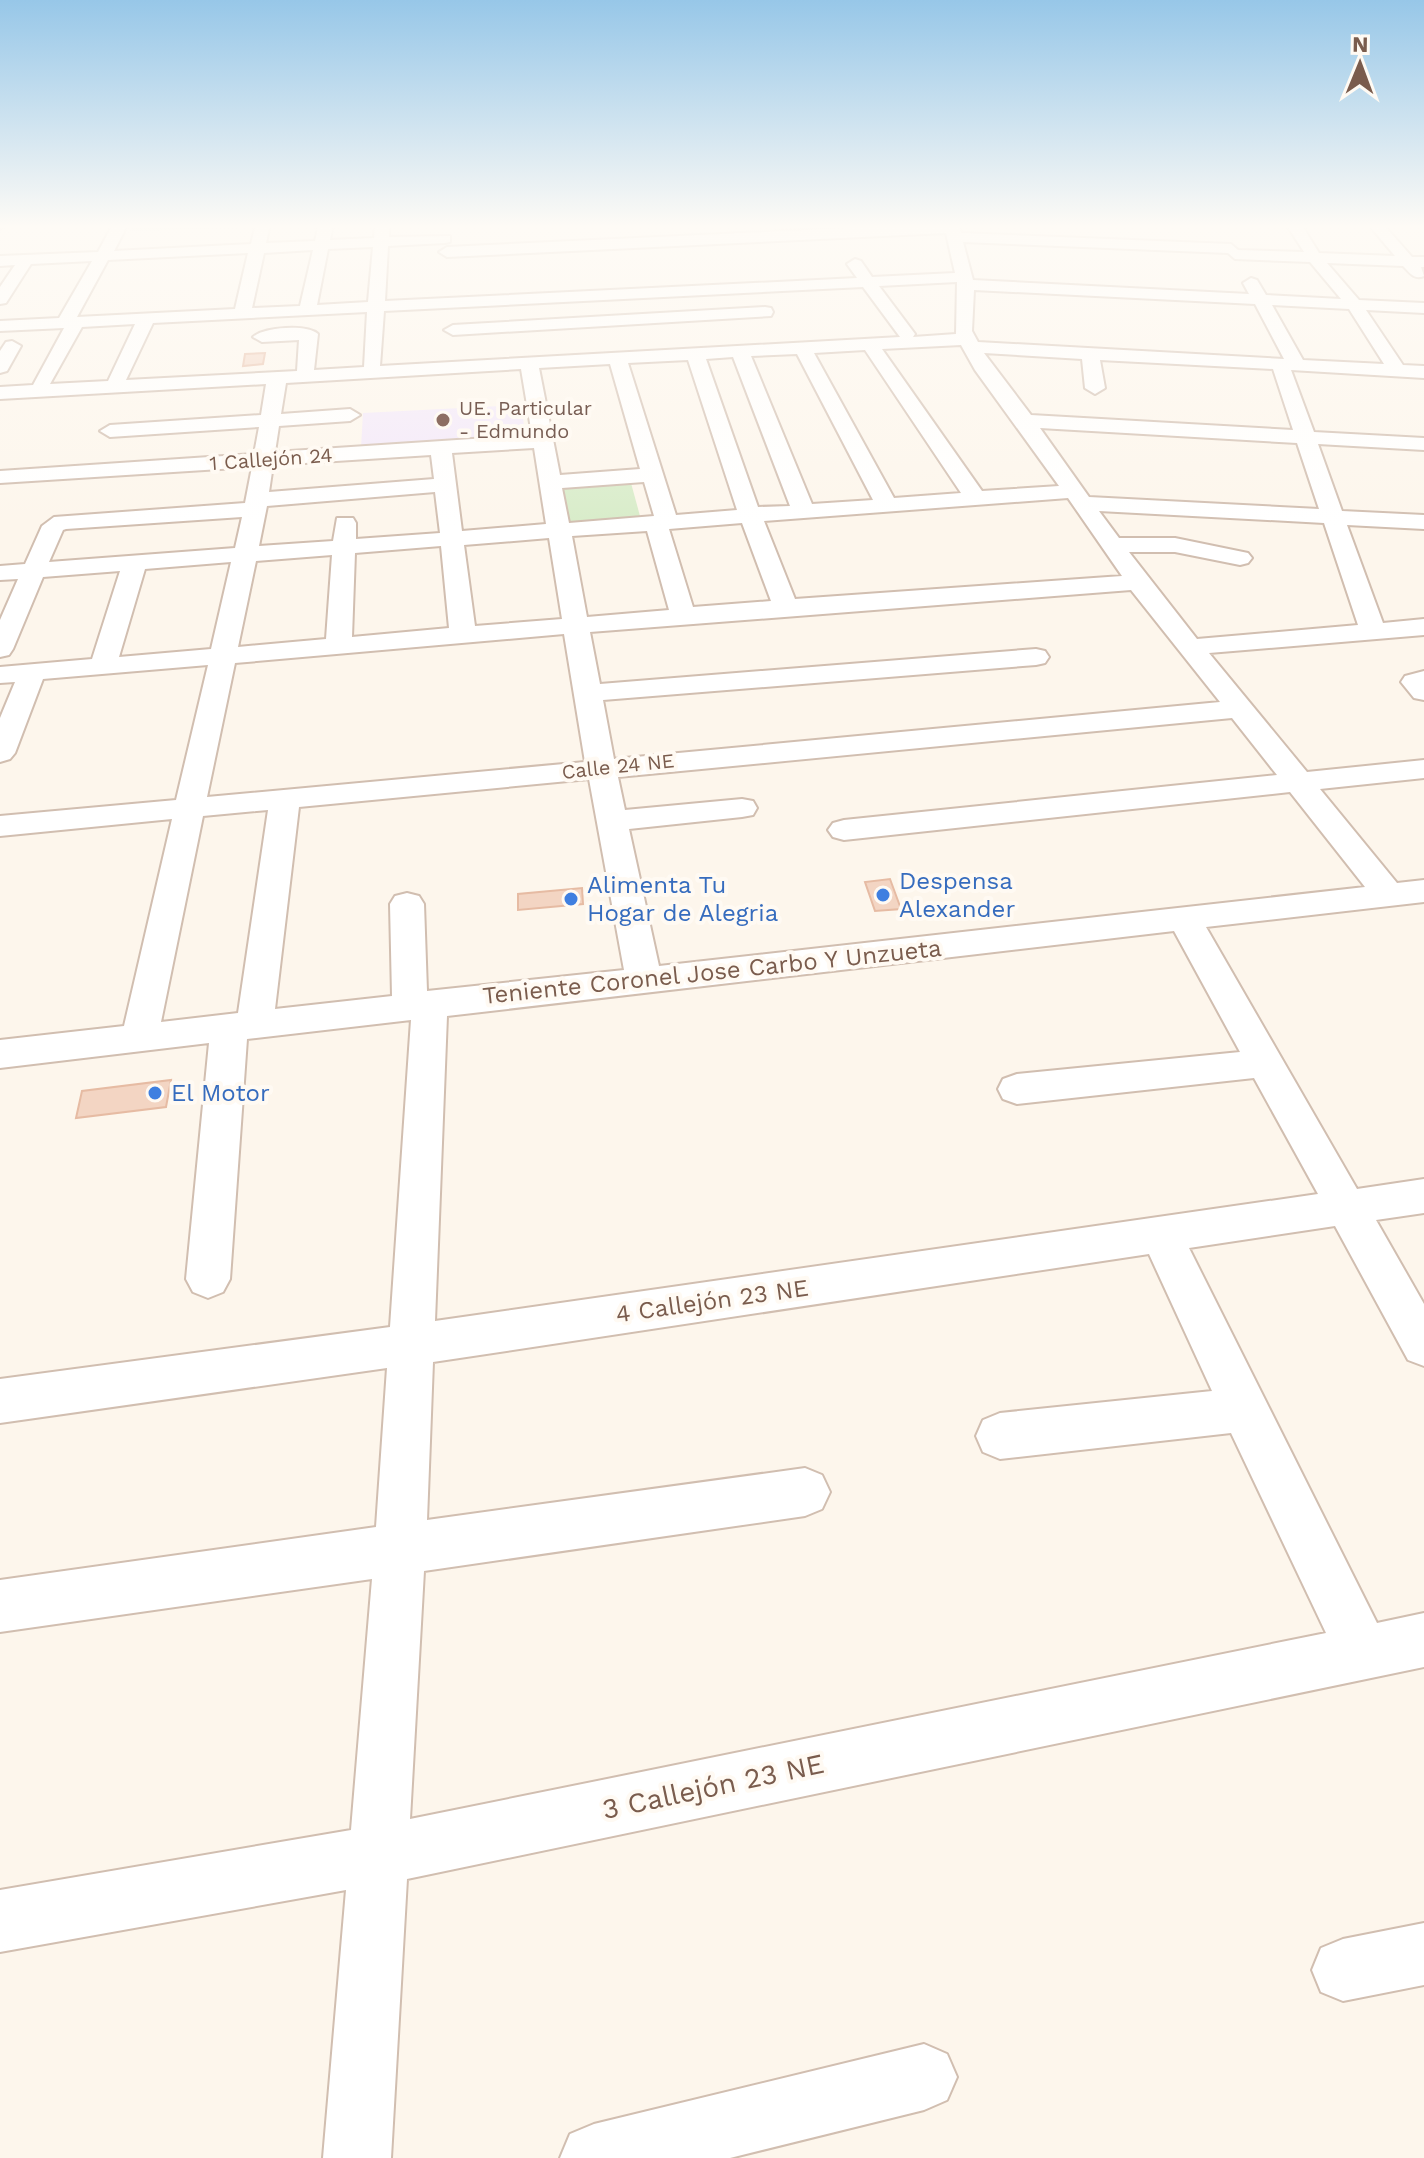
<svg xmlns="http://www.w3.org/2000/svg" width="1424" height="2158" viewBox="0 0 1424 2158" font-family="'Work Sans',sans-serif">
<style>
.education{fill:#f3e8fa}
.green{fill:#d8ecc9}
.building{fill:#f3d5c3;stroke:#e6bba3;stroke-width:2}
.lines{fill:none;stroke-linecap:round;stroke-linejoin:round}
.minor-casing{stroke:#d1beb0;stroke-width:4}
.minor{fill:#fff;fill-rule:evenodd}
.education-dot{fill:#8d6e63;stroke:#fffaf3;stroke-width:3}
.shop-dot{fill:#3f7fe0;stroke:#fffaf3;stroke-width:3}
.labels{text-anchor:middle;stroke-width:8;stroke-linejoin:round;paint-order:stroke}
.far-education-label{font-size:20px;fill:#785e54;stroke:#fffaf3;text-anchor:start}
.far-street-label{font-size:20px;fill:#7a5c4d;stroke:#fffaf3}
.shop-label{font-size:24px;fill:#366cbe;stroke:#fffaf3;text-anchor:start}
.street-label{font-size:24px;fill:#7a5c4d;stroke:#fffaf3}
.near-street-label{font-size:28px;fill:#7a5c4d;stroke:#fffaf3}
</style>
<rect width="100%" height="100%" fill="#fdf6ec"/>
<!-- education -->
<path class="education" d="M 522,405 L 524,427 L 511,428 L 511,438 L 361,447 L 363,413 Z"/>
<!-- green -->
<g class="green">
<path d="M 133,224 L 248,224 L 246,228 L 130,231 Z"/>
<path d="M 631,483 L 640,516 L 568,522 L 563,489 Z"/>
</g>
<!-- building -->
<g class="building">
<path d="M 265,353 L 263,364 L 243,366 L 245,354 Z"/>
<path d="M 890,879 L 901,909 L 875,911 L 865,882 Z"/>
<path d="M 582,888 L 583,904 L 518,910 L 518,894 Z"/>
<path d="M 171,1080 L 166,1107 L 76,1118 L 82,1091 Z"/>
</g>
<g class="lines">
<!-- minor casing -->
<g class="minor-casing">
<g id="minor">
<path d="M 0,224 L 10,224 L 0,229 Z"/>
<path d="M 113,224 L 128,224 L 114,251 L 251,244 L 256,224 L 270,224 L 266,243 L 315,241 L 319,224 L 333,224 L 330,240 L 374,238 L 375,224 L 389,224 L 389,237 L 450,236 L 450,242 L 445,243 L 388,246 L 385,301 L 857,278 L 847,264 L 855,259 L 861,261 L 872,277 L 955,273 L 946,233 L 447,257 L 439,252 L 447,247 L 934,224 L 958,224 L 961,233 L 1231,244 L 1238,250 L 1304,252 L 1286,224 L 1301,224 L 1319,253 L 1395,256 L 1368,224 L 1383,224 L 1412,257 L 1424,257 L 1424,267 L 1421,267 L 1424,276 C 1414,280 1410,273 1403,266 L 1327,263 L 1359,300 L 1424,303 L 1424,313 L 1366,310 L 1403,365 L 1424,366 L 1424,378 L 1291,370 L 1314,432 L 1424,438 L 1424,450 L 1318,444 L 1342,511 L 1424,515 L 1424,529 L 1347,525 L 1383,623 L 1424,619 L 1424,635 L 1209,653 L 1307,772 L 1424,760 L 1424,778 L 1320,789 L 1397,883 L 1424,880 L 1424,902 L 1206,927 L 1357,1189 L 1424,1179 L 1424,1213 L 1376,1220 L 1424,1304 L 1424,1366 L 1408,1360 L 1335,1226 L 1189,1248 L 1377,1623 L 1424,1613 L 1424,1667 L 407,1879 L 391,2158 L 323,2158 L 346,1890 L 0,1952 L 0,1890 L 351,1830 L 372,1579 L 0,1632 L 0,1580 L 376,1527 L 387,1368 L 0,1423 L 0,1379 L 390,1327 L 411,1020 L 247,1039 L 230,1279 L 223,1292 L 208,1298 L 193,1292 L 186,1279 L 209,1043 L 0,1068 L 0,1040 L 124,1026 L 172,819 L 0,836 L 0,816 L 176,800 L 208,665 L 43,679 L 15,753 L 10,759 L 0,762 L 0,718 L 15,682 L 0,683 L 0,667 L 92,659 L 120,571 L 43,577 L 13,649 L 9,655 L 0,657 L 0,620 L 18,579 L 0,580 L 0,566 L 25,564 L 42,526 L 54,517 L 245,503 L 252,467 L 0,483 L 0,471 L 254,454 L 259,427 L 110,437 L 100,431 L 110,425 L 261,415 L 266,384 L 0,399 L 0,387 L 33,385 L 64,328 L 0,331 L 0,321 L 59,318 L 92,261 L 31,264 L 6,303 L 0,304 L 0,287 L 15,265 L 0,266 L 0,256 L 98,252 ZM 963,242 L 1228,253 L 1235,259 L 1310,262 L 1341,299 L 1266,295 L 1257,280 L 1251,278 L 1243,283 L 1249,294 L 973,280 ZM 373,247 L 368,302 L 317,305 L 328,249 ZM 313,250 L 300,306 L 252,308 L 264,253 ZM 248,253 L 235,309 L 77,317 L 108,260 ZM 957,282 L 956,334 L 913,337 L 915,334 L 879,286 ZM 863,287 L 900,337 L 380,366 L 384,311 ZM 974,290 L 1255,304 L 1284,359 L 978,342 L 972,331 ZM 1272,305 L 1349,309 L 1384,364 L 1303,360 ZM 367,312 L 364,367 L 314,370 L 318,334 C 307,324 264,327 253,337 L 262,342 L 299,340 L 297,371 L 126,380 L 153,323 ZM 135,324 L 108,381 L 50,384 L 82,327 ZM 961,345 L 975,370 L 1059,486 L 982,491 L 882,349 ZM 865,350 L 961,493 L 894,498 L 814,353 ZM 984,353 L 1082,359 L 1085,388 L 1095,394 L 1105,388 L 1100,360 L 1273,369 L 1293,430 L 1031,415 ZM 797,354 L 873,500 L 812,504 L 751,356 ZM 733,357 L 790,506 L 758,507 L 706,359 ZM 688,360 L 736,507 L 737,510 L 676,515 L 628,363 ZM 610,364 L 640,469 L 560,475 L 539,368 ZM 521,369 L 532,435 L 275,452 L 279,426 L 350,421 L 360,415 L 350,409 L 281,414 L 286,383 ZM 1040,428 L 1297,443 L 1319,509 L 1089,497 ZM 534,448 L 546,524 L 462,531 L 452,453 ZM 431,455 L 434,479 L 269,492 L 273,465 ZM 644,482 L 654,516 L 569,523 L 562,488 ZM 435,492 L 440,533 L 356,539 L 356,523 L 353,518 L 337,518 L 333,541 L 259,546 L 267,506 ZM 1068,498 L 1122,576 L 795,599 L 764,521 ZM 1099,511 L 1324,523 L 1358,625 L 1197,639 L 1129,552 L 1175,552 L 1240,565 L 1248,563 L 1252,558 L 1248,553 L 1175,538 L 1119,538 ZM 242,517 L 235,548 L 49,562 L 63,530 L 66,529 ZM 742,523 L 771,601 L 693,607 L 669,529 ZM 647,531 L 669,610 L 587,617 L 572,536 ZM 549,538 L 562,619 L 475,626 L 464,545 ZM 441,546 L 449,628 L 352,637 L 355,553 ZM 332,555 L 326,639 L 238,647 L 256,561 ZM 231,562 L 211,649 L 119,657 L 145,569 ZM 1131,590 L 1220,702 L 614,759 L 603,700 L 1036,665 L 1045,663 L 1049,657 L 1045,651 L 1036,649 L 600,684 L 590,632 ZM 564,634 L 585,762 L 207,797 L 235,663 ZM 1232,718 L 1277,775 L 844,820 L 833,823 L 828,830 L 833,837 L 844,840 L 1290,792 L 1365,887 L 659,966 L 629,829 L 742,817 L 753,815 L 757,808 L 753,801 L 742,799 L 625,810 L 618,777 ZM 589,779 L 624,970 L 427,991 L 424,904 L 419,896 L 407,893 L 395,896 L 390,904 L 392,996 L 275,1009 L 299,807 ZM 268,810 L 238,1013 L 161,1022 L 203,816 ZM 1174,931 L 1240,1052 L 1017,1074 L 1003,1079 L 998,1089 L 1003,1099 L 1017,1104 L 1254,1078 L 1318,1194 L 435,1321 L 447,1016 ZM 1149,1254 L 1212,1391 L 1000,1413 L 983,1420 L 976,1436 L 983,1452 L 1000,1459 L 1231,1433 L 1326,1633 L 410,1819 L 424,1571 L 805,1516 L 822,1509 L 830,1492 L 822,1475 L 805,1468 L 427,1520 L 433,1362 Z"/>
<path d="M 765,307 L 771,308 L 773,312 L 771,316 L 453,335 L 444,330 L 453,325 Z"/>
<path d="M 12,341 L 21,346 L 7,371 L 0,373 L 0,351 L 6,342 Z"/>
<path d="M 1424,671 L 1424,700 L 1414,698 L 1401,682 L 1405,676 Z"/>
<path d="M 1424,1923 L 1424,1985 L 1343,2001 L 1321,1992 L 1312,1970 L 1321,1948 L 1343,1939 Z"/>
<path d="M 924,2044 L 947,2054 L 957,2077 L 947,2100 L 924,2110 L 730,2158 L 560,2158 L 570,2134 L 594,2124 Z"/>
</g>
</g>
<!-- minor -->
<use href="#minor" class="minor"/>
</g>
<!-- sky -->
<linearGradient id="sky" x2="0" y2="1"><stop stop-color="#97c7e8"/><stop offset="0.43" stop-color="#fefbf6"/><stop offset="1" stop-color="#fefbf6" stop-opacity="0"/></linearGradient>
<rect width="1424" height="527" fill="url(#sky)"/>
<!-- markers -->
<circle class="education-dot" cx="443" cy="420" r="8"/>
<g class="shop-dot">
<circle cx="883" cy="895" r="8"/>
<circle cx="571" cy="899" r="8"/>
<circle cx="155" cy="1093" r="8"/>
</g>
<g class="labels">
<!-- far-education labels -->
<g class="far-education-label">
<text x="459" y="415">UE. Particular<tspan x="459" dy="23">- Edmundo</tspan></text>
</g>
<!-- far-street labels -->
<g class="far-street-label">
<text transform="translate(271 459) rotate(-4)" y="7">1 Callejón 24</text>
<text transform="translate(618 766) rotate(-6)" y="7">Calle 24 NE</text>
</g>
<!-- shop labels -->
<g class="shop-label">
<text x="899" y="889">Despensa<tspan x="899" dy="28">Alexander</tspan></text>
<text x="587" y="893">Alimenta Tu<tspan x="587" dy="28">Hogar de Alegria</tspan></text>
<text x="171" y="1101">El Motor</text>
</g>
<!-- street labels -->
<g class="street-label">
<text transform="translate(712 972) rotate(-6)" y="8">Teniente Coronel Jose Carbo Y Unzueta</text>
<text transform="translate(712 1301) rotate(-8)" y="8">4 Callejón 23 NE</text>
</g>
<!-- near-street labels -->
<g class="near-street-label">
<text transform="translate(713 1786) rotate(-12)" y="10">3 Callejón 23 NE</text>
</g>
</g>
<!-- north arrow -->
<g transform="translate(1360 64) rotate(1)" stroke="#fffaf3" stroke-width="6" paint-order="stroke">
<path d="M0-6L14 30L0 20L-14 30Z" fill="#7a5c4d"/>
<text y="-12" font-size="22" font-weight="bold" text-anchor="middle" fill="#7a5c4d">N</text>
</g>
</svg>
